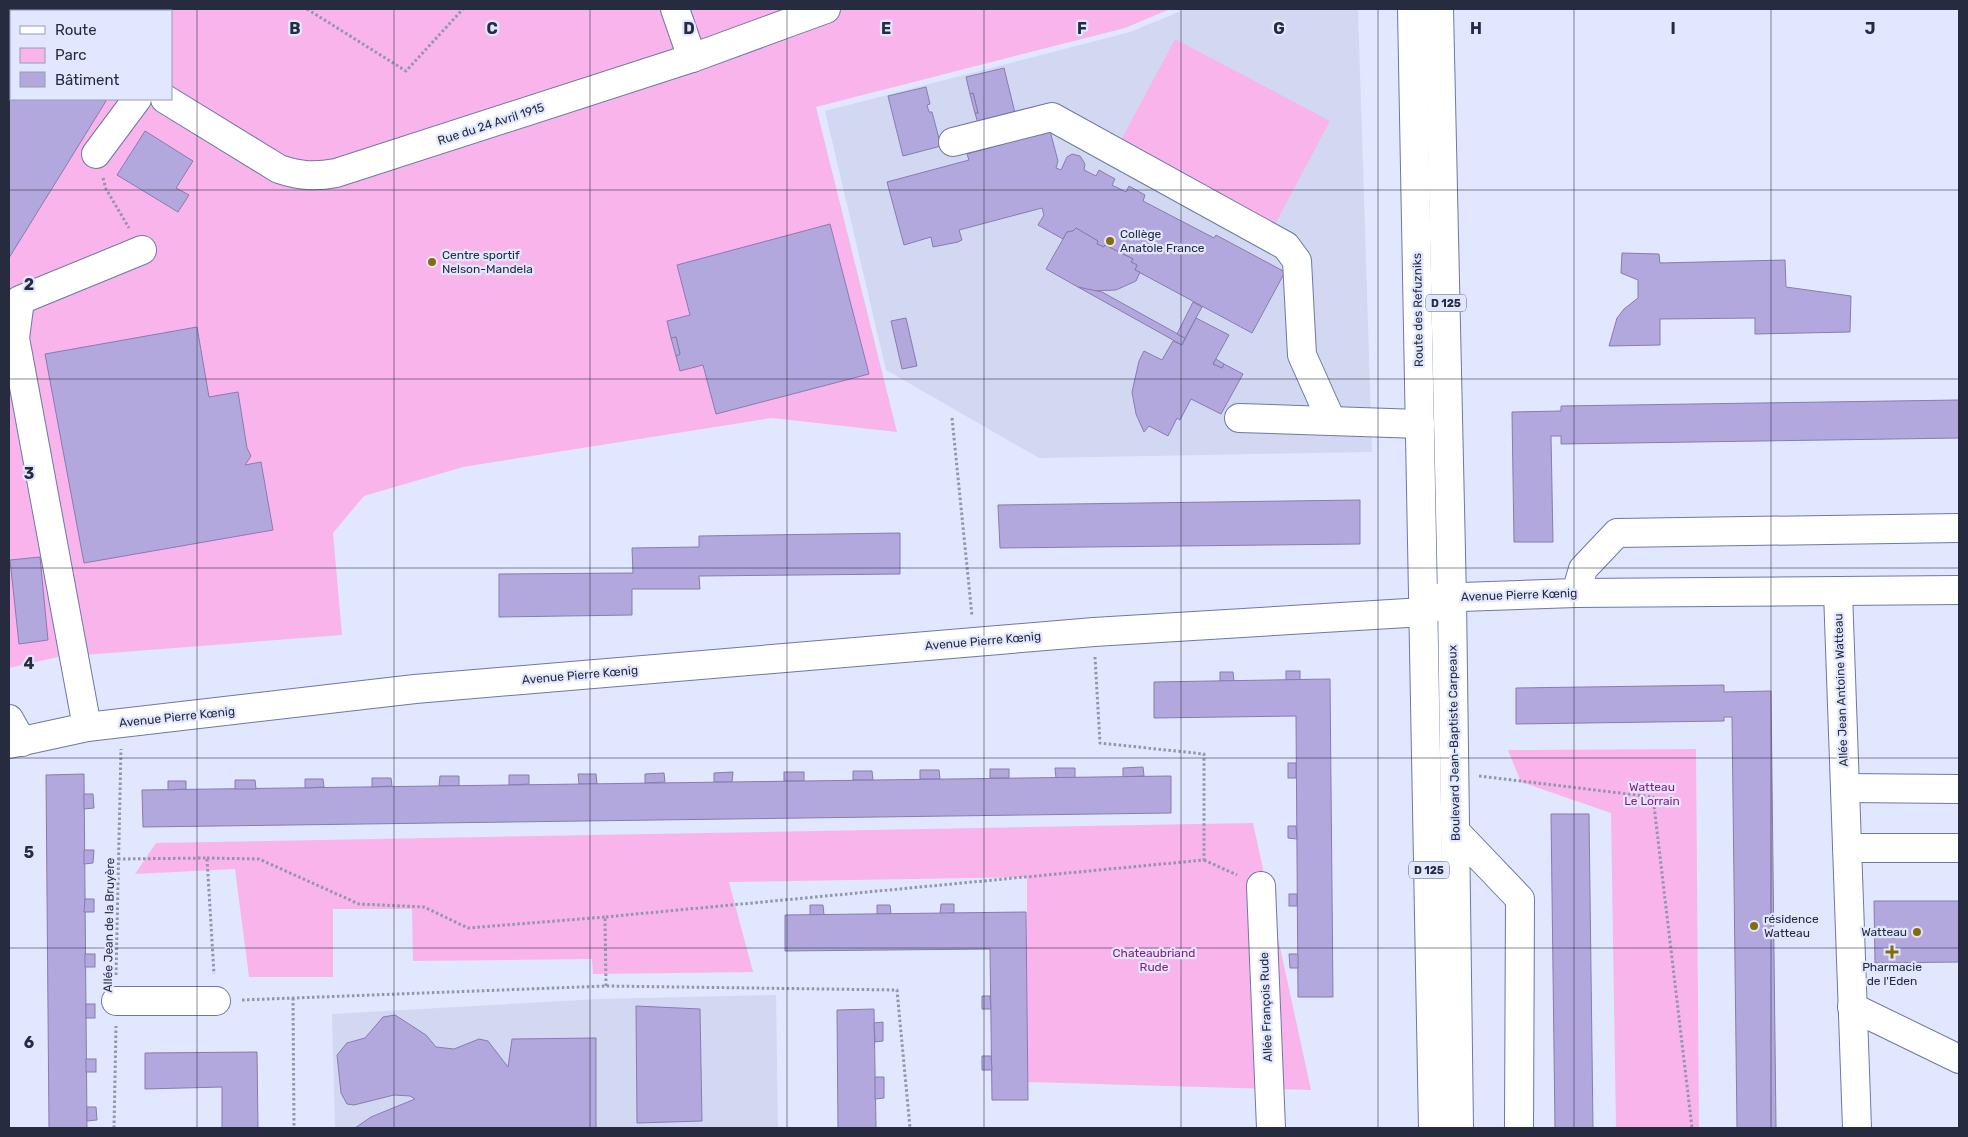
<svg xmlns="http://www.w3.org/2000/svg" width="1968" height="1137" viewBox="0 0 1968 1137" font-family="Rubik,sans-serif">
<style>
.built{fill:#d2d8f1}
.green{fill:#f9b4eb;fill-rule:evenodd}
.building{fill:#b3a8de;stroke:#877caf}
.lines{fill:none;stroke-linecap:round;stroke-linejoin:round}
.minor-casing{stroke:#6c78a9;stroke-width:30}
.major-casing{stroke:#6c78a9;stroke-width:30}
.path{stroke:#9196ac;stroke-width:3;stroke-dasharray:2.5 2.5;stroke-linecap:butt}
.minor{stroke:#fff;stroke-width:28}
.major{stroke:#fff;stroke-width:28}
.grid{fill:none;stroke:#262b40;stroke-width:1;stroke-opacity:0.55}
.poi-dot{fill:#846d09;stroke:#e1e7fe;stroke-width:2}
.labels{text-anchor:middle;stroke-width:4.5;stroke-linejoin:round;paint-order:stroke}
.shield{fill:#e1e7fe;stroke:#5e6379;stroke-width:1}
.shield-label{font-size:11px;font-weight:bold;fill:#262b40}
.street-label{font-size:12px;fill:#262b40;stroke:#e1e7fe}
.poi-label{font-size:12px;fill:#262b40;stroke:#e1e7fe;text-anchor:start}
.park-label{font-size:12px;fill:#8f1a81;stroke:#e1e7fe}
.grid-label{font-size:16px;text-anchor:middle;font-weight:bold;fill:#262b40;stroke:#e1e7fe;stroke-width:4.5;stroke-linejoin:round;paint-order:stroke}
</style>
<rect width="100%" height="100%" fill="#e1e7fe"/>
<!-- built -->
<g class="built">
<path d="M 1186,9 L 1358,9 L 1372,452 L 1039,458 L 886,370 L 825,111 L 1130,32 Z"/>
<path d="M 776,995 L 778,1128 L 335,1128 L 332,1014 L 598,999 Z"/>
</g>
<!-- green -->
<g class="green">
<path d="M 9,9 L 1170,9 L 1125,28 L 816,107 L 897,432 L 772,418 L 463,467 L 364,496 L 333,533 L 342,635 L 58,657 L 9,668 ZM 11,11 L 171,11 L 171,99 L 11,99 Z"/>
<path d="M 1175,39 L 1330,121 L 1274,226 L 1119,144 Z"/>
<path d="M 1696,749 L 1699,1128 L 1616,1128 L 1611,813 L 1521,782 L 1508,750 Z"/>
<path d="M 1253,823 L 1311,1090 L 1027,1082 L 1027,877 L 729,882 L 753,972 L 593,974 L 592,959 L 413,961 L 412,909 L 333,909 L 333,977 L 249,977 L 235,869 L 135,874 L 156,843 Z"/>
</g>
<!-- building -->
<g class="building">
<path d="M 1004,68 L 1016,117 L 979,127 L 975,113 L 978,113 L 973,93 L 970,94 L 966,77 Z"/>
<path d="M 11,81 L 11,99 L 103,99 L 106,101 L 9,258 L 9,85 Z"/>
<path d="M 926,87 L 930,104 L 927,105 L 929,112 L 932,112 L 941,146 L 903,156 L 888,96 Z"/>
<path d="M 973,93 L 978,113 L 975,113 L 970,94 Z"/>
<path d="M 145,131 L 193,161 L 176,188 L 189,195 L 178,212 L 117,175 Z"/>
<path d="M 1050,131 L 1058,161 L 1056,168 L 1061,170 L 1067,157 L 1072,154 L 1080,156 L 1085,164 L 1084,170 L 1096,176 L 1099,170 L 1115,179 L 1112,185 L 1126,192 L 1129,186 L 1145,195 L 1143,201 L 1214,238 L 1216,235 L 1285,272 L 1252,333 L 1135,270 L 1137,265 L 1131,262 L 1133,259 L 1105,245 L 1104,247 L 1097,244 L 1098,241 L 1076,228 L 1073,231 L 1067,232 L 1063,239 L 1038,225 L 1044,215 L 1042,208 L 959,230 L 962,240 L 958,242 L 933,247 L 931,237 L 904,245 L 887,182 L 969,160 L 967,154 Z"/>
<path d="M 830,224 L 869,374 L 716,414 L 703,365 L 680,371 L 676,356 L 680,354 L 676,337 L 671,338 L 667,321 L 690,315 L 677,265 Z"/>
<path d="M 1076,228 L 1098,241 L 1097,244 L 1104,247 L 1105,245 L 1133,259 L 1131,262 L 1137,265 L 1135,270 L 1140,272 L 1136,281 L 1116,290 L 1091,291 L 1078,287 L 1046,269 L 1067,232 L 1073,231 Z"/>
<path d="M 1622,253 L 1659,254 L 1660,263 L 1785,260 L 1786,287 L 1851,296 L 1850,332 L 1755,334 L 1755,318 L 1660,319 L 1660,345 L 1609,346 L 1617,318 L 1624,309 L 1638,298 L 1638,280 L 1621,273 Z"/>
<path d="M 1078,287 L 1102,292 L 1185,338 L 1182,345 Z"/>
<path d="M 1193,302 L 1202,307 L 1185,338 L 1177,334 Z"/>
<path d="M 906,318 L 917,366 L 902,369 L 891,321 Z"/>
<path d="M 1196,318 L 1229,335 L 1213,364 L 1222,368 L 1224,364 L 1243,374 L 1221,414 L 1191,399 L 1180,420 L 1177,418 L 1168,436 L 1149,426 L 1144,432 L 1136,414 L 1132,392 L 1139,361 L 1144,351 L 1162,360 L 1173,341 L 1182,345 Z"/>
<path d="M 197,327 L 209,397 L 238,392 L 247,448 L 251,456 L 245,465 L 261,462 L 273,530 L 84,563 L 45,354 Z"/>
<path d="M 676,337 L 680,354 L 676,356 L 671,338 Z"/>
<path d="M 1216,359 L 1224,364 L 1222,368 L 1213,364 Z"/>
<path d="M 1959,400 L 1959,438 L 1561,444 L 1561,436 L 1551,436 L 1553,542 L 1514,542 L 1512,412 L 1561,411 L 1561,406 Z"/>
<path d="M 1360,500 L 1360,544 L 1000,548 L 998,505 Z"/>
<path d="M 900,533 L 900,574 L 699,576 L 700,589 L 632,589 L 632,615 L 499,617 L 499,574 L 633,573 L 632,548 L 699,547 L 699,536 Z"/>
<path d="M 40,557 L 48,640 L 19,644 L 10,560 Z"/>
<rect x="1286" y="671" width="14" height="9"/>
<path d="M 1220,672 L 1233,672 L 1234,681 L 1220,681 Z"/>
<path d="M 1330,679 L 1333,997 L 1298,997 L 1296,716 L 1154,718 L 1154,682 Z"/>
<path d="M 1724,685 L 1724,692 L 1771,691 L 1776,1128 L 1737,1128 L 1732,717 L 1724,717 L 1724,721 L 1516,724 L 1516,688 Z"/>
<rect x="1288" y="763" width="8" height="15"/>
<path d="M 1143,767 L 1144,776 L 1123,777 L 1123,768 Z"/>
<path d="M 1055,768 L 1075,768 L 1075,778 L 1056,778 Z"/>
<rect x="990" y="769" width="19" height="9"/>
<path d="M 920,770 L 939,770 L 940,779 L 920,779 Z"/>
<path d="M 853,771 L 872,771 L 873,780 L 853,780 Z"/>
<path d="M 733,772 L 732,782 L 714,782 L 714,773 Z"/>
<rect x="784" y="772" width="20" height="9"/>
<path d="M 664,773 L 665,782 L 645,783 L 645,774 Z"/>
<path d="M 84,774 L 87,1128 L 49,1128 L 46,775 Z"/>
<path d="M 578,774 L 596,774 L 597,784 L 579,784 Z"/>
<path d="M 509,775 L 529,775 L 529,784 L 509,785 Z"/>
<path d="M 440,776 L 459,776 L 459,786 L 439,786 Z"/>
<path d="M 1171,776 L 1171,813 L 143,827 L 142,790 Z"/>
<path d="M 372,778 L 391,778 L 392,786 L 372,787 Z"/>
<path d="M 305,779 L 323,779 L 324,787 L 305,788 Z"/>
<path d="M 235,780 L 255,780 L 256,789 L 235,789 Z"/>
<path d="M 168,781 L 186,781 L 186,789 L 168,790 Z"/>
<path d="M 84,794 L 93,794 L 94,808 L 84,809 Z"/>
<path d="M 1551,814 L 1589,814 L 1593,1128 L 1555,1128 Z"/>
<path d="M 1288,826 L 1296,826 L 1297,839 L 1288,838 Z"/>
<path d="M 84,850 L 94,850 L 93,863 L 84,864 Z"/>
<rect x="1289" y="894" width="8" height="12"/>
<path d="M 85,899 L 94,899 L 94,912 L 84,912 Z"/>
<path d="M 1874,901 L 1959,901 L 1959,962 L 1875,963 Z"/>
<path d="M 941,904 L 954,904 L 954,913 L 940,914 Z"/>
<path d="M 810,905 L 823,905 L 824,915 L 810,915 Z"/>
<path d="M 877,905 L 890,905 L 891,914 L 877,914 Z"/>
<path d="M 1026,912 L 1028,1100 L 992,1100 L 990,949 L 785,951 L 785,915 Z"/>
<rect x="85" y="954" width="10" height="13"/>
<path d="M 1289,954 L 1298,954 L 1298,968 L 1290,968 Z"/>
<path d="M 982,996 L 990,996 L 991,1009 L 982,1009 Z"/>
<rect x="86" y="1004" width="9" height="14"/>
<path d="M 636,1006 L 700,1009 L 702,1121 L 637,1123 Z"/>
<path d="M 874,1009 L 876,1128 L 838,1128 L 837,1010 Z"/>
<path d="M 395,1015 L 426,1035 L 436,1047 L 454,1049 L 479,1039 L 488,1041 L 508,1067 L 512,1039 L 596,1038 L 596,1128 L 355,1128 L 371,1117 L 415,1099 L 410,1096 L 394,1095 L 354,1105 L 347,1104 L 341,1093 L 337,1055 L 347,1043 L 365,1038 L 383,1017 Z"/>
<path d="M 883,1022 L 883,1041 L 875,1042 L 874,1023 Z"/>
<path d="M 257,1052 L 258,1128 L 222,1128 L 222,1087 L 145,1089 L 145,1053 Z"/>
<path d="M 982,1056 L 991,1056 L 992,1070 L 982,1070 Z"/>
<rect x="86" y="1059" width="10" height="13"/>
<path d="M 875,1077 L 884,1077 L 884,1098 L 875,1099 Z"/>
<path d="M 87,1107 L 96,1107 L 97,1120 L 87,1121 Z"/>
</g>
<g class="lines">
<!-- minor casing -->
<g class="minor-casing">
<g id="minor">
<path d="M 19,9 L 23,11"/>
<path d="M 675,9 L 692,58"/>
<path d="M 165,99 L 279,169 C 300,176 315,177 336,173 L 692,58 L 826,9"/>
<path d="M 953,142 L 1052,117 L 1286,246 L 1297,261 L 1302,355 L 1331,420"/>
<path d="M 96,154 L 137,99"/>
<path d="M 1239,418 L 1420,424"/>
<path d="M 1838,592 L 1857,1128"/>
<path d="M 1576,593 L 1583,569 L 1617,533 L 1959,528"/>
<path d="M 1433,598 L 1576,593 L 1959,590"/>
<path d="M 9,719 L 22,742"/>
<path d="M 87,727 L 15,338 L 20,300 L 142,250"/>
<path d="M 9,744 L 87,727 L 415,689 L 1094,632 L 1424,612 L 1452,598"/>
<path d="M 1845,788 L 1959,789"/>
<path d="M 1455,831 L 1520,899 L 1519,1128"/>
<path d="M 1847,848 L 1959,848"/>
<path d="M 1261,886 L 1271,1128"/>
<path d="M 116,1001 L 216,1001"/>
<path d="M 1852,1007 L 1959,1059"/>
</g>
</g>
<!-- major casing -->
<g class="major-casing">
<g id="major">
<path d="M 1412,9 L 1433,1128"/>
<path d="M 1439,9 L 1452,598 L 1459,1128"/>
</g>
</g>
<!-- path -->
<g class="path">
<path d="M 307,9 L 406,71 L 463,9"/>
<path d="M 103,178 L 106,189 L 129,228"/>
<path d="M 952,418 L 972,616"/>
<path d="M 1479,776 L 1653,797 L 1692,1128"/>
<path d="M 207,858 L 259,859 L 359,904 L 424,907 L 468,928 L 605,917"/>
<path d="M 118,859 L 207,858 L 214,974"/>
<path d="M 1204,860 L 1237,875"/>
<path d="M 116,975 L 121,749"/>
<path d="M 606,986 L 605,917 L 1204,860 L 1204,754 L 1100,743 L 1095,657"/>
<path d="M 293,998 L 294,1128"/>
<path d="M 242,1000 L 606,986 L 897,990 L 910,1128"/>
<path d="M 114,1128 L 116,1026"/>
</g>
<!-- minor -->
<use href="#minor" class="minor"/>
<!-- major -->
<use href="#major" class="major"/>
</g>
<!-- grid -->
<path class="grid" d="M 197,9 L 197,1128M 394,9 L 394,1128M 590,9 L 590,1128M 787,9 L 787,1128M 984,9 L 984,1128M 1181,9 L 1181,1128M 1378,9 L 1378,1128M 1574,9 L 1574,1128M 1771,9 L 1771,1128M 9,190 L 1959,190M 9,379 L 1959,379M 9,568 L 1959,568M 9,758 L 1959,758M 9,948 L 1959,948"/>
<!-- markers -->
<g class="poi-dot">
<circle cx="1110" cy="241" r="5"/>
<circle cx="432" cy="262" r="5"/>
<circle cx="1754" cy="926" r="5"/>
<circle cx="1917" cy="932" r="5"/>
<path d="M1889.5 944.5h5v5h5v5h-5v5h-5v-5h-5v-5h5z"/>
</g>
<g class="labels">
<!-- shield labels -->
<g class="shield">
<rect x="1426" y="294.5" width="40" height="17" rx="4"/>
<rect x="1409" y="861.5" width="40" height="17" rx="4"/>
</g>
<g class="shield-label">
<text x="1446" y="307">D 125</text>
<text x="1429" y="874">D 125</text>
</g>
<!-- street labels -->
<g class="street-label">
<text transform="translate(491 124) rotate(-18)" y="4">Rue du 24 Avril 1915</text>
<text transform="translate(1418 310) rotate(-91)" y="4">Route des Refuzniks</text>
<text transform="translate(1519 595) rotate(-2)" y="4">Avenue Pierre Kœnig</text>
<text transform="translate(983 641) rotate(-5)" y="4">Avenue Pierre Kœnig</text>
<text transform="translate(580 675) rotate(-5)" y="4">Avenue Pierre Kœnig</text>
<text transform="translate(1841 690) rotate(-92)" y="4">Allée Jean Antoine Watteau</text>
<text transform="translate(177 717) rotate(-6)" y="4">Avenue Pierre Kœnig</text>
<text transform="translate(1454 743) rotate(-91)" y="4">Boulevard Jean-Baptiste Carpeaux</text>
<text transform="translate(109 925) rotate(-89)" y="4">Allée Jean de la Bruyère</text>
<text transform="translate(1266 1007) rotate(-92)" y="4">Allée François Rude</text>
</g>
<!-- poi labels -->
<g class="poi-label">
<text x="1120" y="238">Collège<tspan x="1120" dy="14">Anatole France</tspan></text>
<text x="442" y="259">Centre sportif<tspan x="442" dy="14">Nelson-Mandela</tspan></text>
<text x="1764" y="923">résidence<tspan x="1764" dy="14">Watteau</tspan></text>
<text x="1907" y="936" text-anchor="end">Watteau</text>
<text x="1892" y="971" text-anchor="middle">Pharmacie<tspan x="1892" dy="14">de l'Eden</tspan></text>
</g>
<!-- park labels -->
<g class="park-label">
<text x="1652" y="791">Watteau<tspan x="1652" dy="14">Le Lorrain</tspan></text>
<text x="1154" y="957">Chateaubriand<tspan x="1154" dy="14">Rude</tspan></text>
</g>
</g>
<g class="grid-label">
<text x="295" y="34">B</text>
<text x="492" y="34">C</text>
<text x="689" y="34">D</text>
<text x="886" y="34">E</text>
<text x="1082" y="34">F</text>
<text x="1279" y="34">G</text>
<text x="1476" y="34">H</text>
<text x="1673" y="34">I</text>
<text x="1870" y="34">J</text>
<text x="29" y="290">2</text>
<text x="29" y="479">3</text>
<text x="29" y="669">4</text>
<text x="29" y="858">5</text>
<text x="29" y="1048">6</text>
</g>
<!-- border -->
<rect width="1968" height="1137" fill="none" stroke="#262b40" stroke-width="20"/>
<!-- legend -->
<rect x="10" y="10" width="162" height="90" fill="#e1e7fe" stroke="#969cb2"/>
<rect x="20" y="26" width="25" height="8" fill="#ffffff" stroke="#969cb2"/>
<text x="55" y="35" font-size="15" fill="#262b40">Route</text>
<rect x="20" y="48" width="25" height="15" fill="#f9b4eb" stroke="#969cb2"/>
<text x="55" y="60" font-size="15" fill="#262b40">Parc</text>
<rect x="20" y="72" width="25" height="15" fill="#b3a8de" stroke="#969cb2"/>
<text x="55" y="85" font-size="15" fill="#262b40">Bâtiment</text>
</svg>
